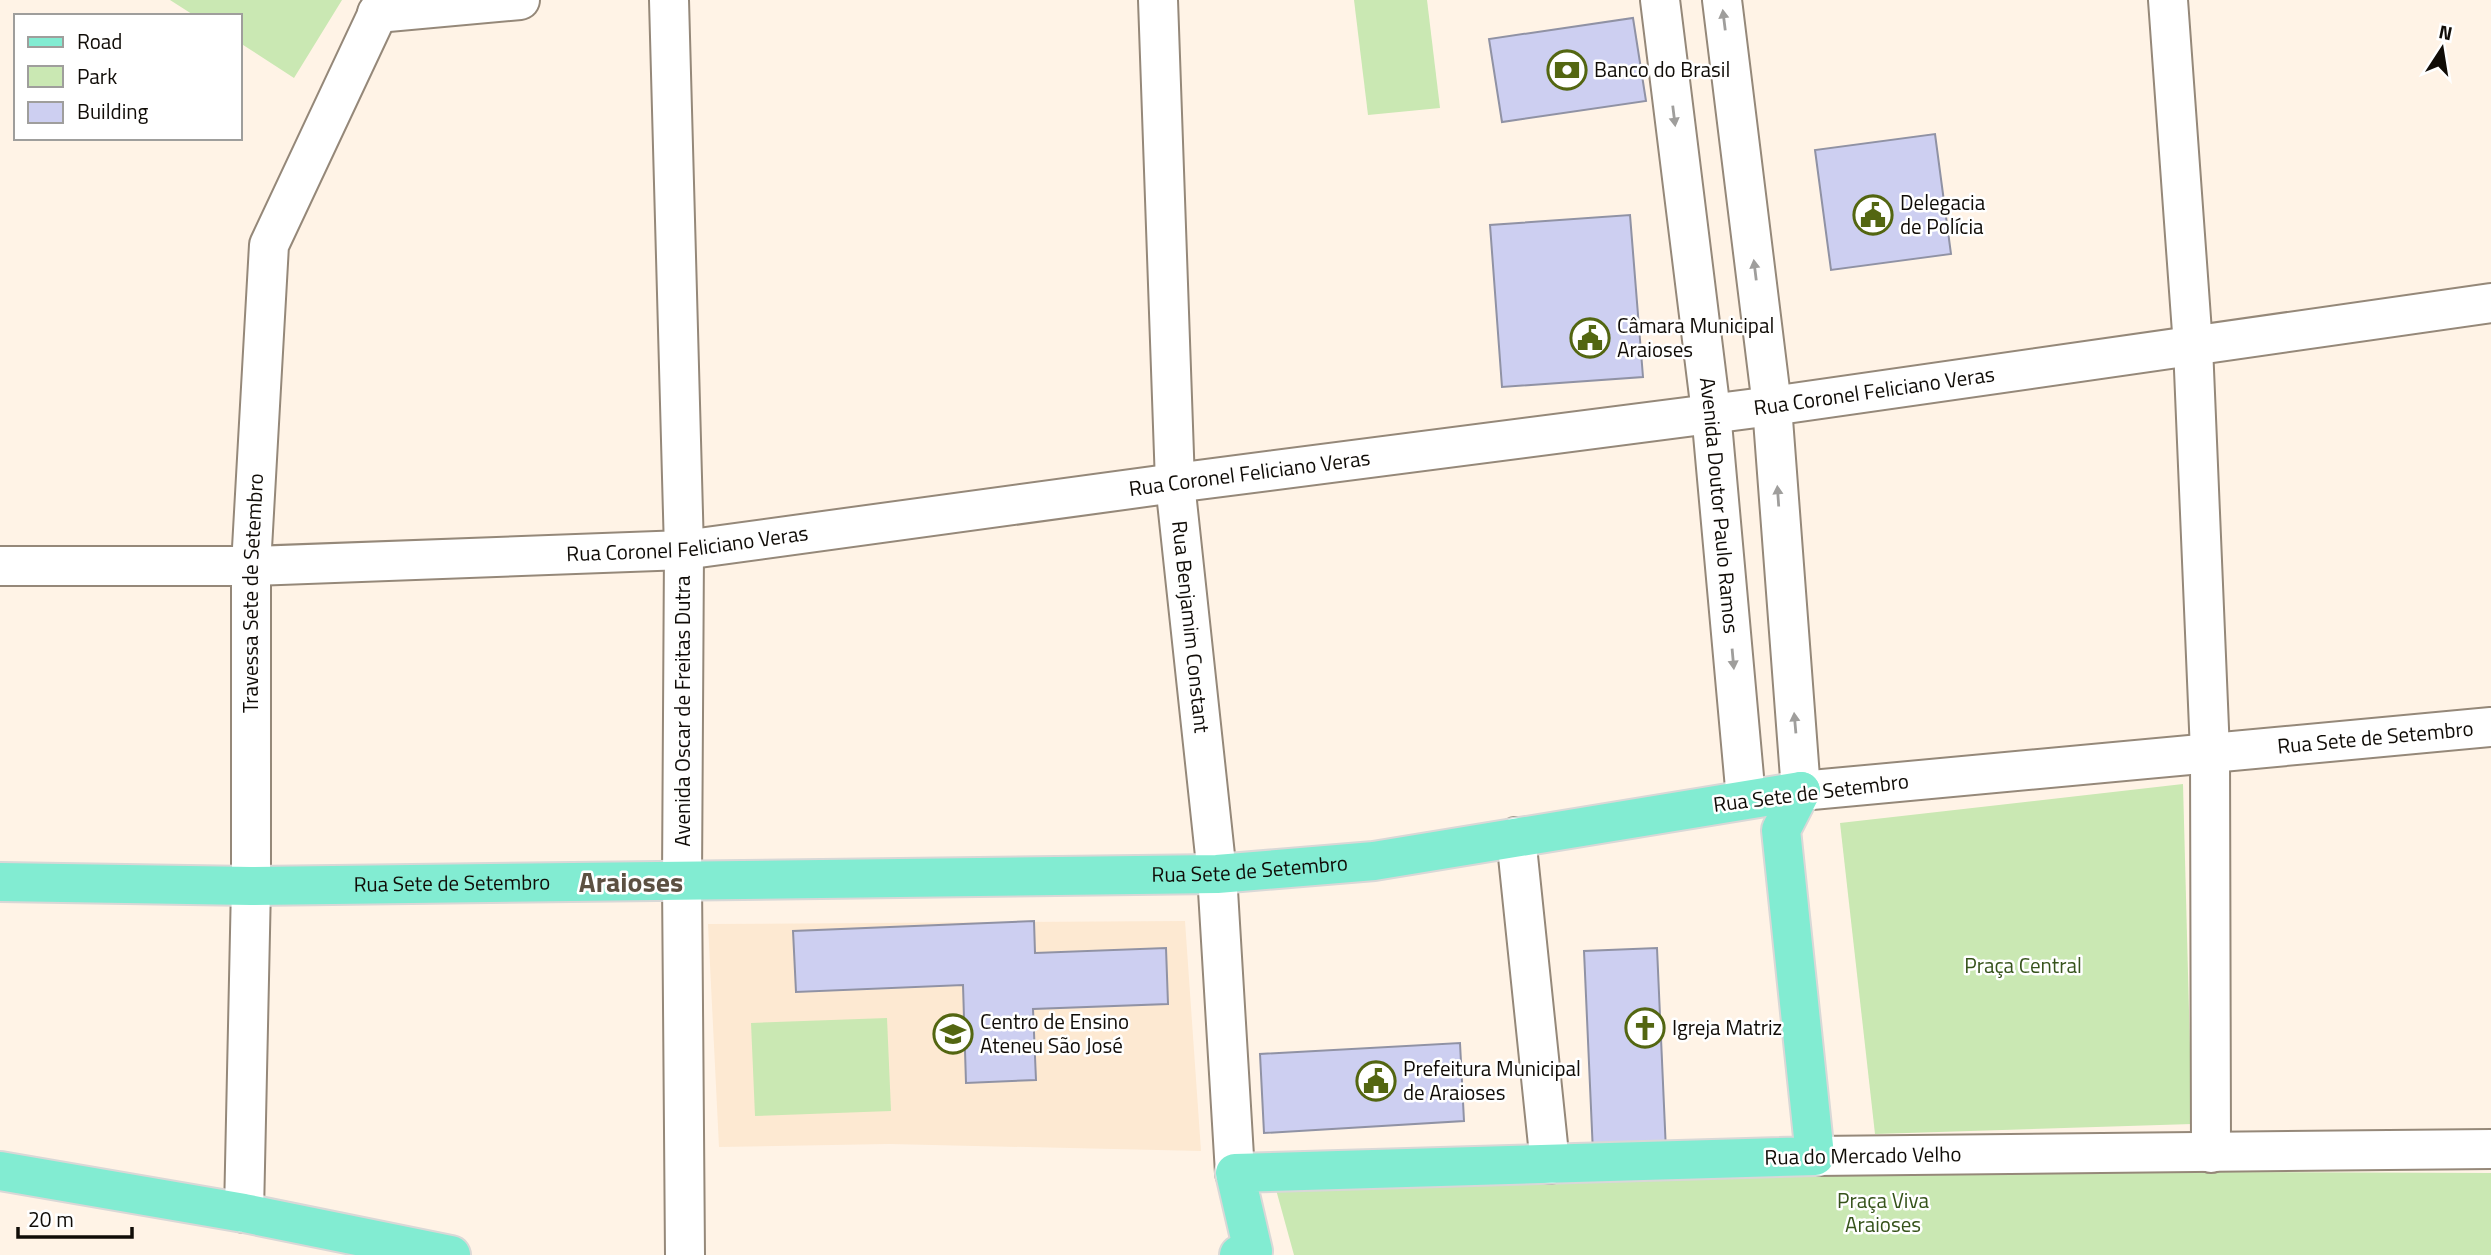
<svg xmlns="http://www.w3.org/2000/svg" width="2491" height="1255" viewBox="0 0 2491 1255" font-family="'Titillium Web',sans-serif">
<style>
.built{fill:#fde9d2}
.green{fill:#cae8b3}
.building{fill:#cdcff1;stroke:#9092a4;stroke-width:2}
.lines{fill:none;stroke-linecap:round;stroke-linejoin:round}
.minor-casing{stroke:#958879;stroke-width:42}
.major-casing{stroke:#d9d8d7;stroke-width:42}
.minor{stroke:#fff;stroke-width:38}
.major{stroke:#82ecd2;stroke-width:38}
.oneway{fill:#9f9e9c}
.labels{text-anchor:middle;stroke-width:5;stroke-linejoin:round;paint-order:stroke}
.poi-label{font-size:21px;fill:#100c07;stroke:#fff;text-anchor:start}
.street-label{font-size:21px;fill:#100c07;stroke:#fff}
.park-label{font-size:21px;fill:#36531b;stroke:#fff}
.district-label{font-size:28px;font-weight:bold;fill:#5c5042;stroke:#fff}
</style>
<rect width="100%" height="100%" fill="#fff3e6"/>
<!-- built -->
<path class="built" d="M 1185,921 L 1201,1151 L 889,1144 L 719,1147 L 708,924 Z"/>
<!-- green -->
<g class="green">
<path d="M 170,0 L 342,0 L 294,78 L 240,43 L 240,16 L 195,16 Z"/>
<path d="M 1354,0 L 1427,0 L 1440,108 L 1368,115 Z"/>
<path d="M 2183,784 L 2192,1124 L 1875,1134 L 1840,823 Z"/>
<path d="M 887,1018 L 891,1111 L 755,1116 L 751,1023 Z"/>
<path d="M 1879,1171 L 2491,1173 L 2491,1255 L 1294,1255 L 1275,1186 Z"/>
</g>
<!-- building -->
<g class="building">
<path d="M 1633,18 L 1646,101 L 1502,122 L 1489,39 Z"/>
<path d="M 1935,134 L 1951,254 L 1831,270 L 1815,150 Z"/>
<path d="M 1630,215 L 1643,377 L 1502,387 L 1490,225 Z"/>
<path d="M 1034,921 L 1035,953 L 1166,948 L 1168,1004 L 1033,1009 L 1036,1080 L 966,1083 L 963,985 L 796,992 L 793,931 Z"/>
<path d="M 1657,948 L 1666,1151 L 1593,1153 L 1584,951 Z"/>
<path d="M 1460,1043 L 1464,1121 L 1264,1133 L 1260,1054 Z"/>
</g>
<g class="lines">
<!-- minor casing -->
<g class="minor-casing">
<g id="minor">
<path d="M 669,0 L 684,550 L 682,881 L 685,1255"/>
<path id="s1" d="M 1158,0 L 1175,483 L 1217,874 L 1235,1173"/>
<path id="s2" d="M 1660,0 L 1711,412 L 1746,799"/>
<path id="s3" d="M 1722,0 L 1772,406 L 1801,791 L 2491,727"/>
<path d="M 2168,0 L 2193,346 L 2210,752 L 2211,1153"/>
<path d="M 377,13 L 520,0"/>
<path id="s4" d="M 0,566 L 251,566 L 684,550 L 1175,483 L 1772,406 L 2491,303"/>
<path d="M 1516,837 L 1550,1164"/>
<path d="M 1815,1156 L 2491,1149"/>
<path id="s5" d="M 244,1213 L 251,886 L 251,566 L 269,245 L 384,0"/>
</g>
</g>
<!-- major casing -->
<g class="major-casing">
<g id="major">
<path id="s6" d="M 0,882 L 251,886 L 1217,874 L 1374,861 L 1801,791"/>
<path d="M 0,1171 L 244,1213 L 451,1255"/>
<path d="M 1239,1255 L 1253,1251 L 1235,1173 L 1815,1156 L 1781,830 L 1801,791"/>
</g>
</g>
<!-- minor -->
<use href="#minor" class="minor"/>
<!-- major -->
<use href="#major" class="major"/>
</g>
<!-- one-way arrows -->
<defs><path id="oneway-solid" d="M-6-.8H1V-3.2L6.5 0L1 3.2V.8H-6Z" transform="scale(1.75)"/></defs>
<g class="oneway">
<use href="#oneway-solid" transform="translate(1724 20) rotate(-97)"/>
<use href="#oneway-solid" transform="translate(1674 116) rotate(83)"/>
<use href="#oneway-solid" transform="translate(1755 270) rotate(-97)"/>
<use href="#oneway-solid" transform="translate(1778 496) rotate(-94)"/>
<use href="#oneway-solid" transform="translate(1733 659) rotate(85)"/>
<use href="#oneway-solid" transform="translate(1795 723) rotate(-95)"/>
</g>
<!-- icons -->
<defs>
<g id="bank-ring" transform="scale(2.0125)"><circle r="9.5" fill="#fff" stroke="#536611" stroke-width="1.5"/><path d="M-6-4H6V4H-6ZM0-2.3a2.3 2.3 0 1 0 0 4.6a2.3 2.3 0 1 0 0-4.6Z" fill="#536611"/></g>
<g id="civic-ring" transform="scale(2.0125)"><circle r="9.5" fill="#fff" stroke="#536611" stroke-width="1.5"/><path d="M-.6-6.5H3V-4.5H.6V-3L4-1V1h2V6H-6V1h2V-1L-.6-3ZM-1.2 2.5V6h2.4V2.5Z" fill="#536611"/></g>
<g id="church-ring" transform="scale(2.0125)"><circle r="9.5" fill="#fff" stroke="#536611" stroke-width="1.5"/><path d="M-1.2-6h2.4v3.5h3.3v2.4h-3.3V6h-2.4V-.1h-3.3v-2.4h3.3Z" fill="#536611"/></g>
<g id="school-ring" transform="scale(2.0125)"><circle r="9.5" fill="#fff" stroke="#536611" stroke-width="1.5"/><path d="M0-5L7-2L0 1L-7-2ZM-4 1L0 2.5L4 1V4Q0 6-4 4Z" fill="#536611"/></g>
</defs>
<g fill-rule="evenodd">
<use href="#bank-ring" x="1567" y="70"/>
<use href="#civic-ring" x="1873" y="215"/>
<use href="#civic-ring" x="1590" y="338"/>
<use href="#church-ring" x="1645" y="1028"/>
<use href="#school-ring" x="953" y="1034"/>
<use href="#civic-ring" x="1376" y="1081"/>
</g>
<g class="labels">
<!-- poi labels -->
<g class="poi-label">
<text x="1594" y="77">Banco do Brasil</text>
<text x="1900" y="210">Delegacia<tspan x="1900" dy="24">de Polícia</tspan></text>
<text x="1617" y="333">Câmara Municipal<tspan x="1617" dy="24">Araioses</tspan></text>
<text x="980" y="1029">Centro de Ensino<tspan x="980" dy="24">Ateneu São José</tspan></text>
<text x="1672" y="1035">Igreja Matriz</text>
<text x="1403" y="1076">Prefeitura Municipal<tspan x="1403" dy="24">de Araioses</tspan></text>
</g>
<!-- street labels -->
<g class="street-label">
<text dy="7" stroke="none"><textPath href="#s4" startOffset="1885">Rua Coronel Feliciano Veras</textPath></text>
<text dy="7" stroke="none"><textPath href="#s4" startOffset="1255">Rua Coronel Feliciano Veras</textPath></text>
<text dy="7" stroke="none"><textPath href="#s2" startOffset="509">Avenida Doutor Paulo Ramos</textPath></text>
<text dy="7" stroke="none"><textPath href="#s4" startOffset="688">Rua Coronel Feliciano Veras</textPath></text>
<text dy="7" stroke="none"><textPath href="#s5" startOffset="620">Travessa Sete de Setembro</textPath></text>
<text dy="7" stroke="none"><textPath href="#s1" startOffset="628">Rua Benjamim Constant</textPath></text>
<text transform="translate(683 711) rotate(-90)" y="7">Avenida Oscar de Freitas Dutra</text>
<text dy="7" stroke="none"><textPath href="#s3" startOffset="1372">Rua Sete de Setembro</textPath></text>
<text transform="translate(1811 793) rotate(-7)" y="7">Rua Sete de Setembro</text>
<text dy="7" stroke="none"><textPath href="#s6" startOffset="1250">Rua Sete de Setembro</textPath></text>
<text dy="7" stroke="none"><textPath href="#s6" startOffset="452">Rua Sete de Setembro</textPath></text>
<text transform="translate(1863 1156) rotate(-1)" y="7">Rua do Mercado Velho</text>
</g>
<!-- park labels -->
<g class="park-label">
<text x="2023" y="973">Praça Central</text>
<text x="1883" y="1208">Praça Viva<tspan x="1883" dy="24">Araioses</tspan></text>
</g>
<!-- district labels -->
<g class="district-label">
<text x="631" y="892">Araioses</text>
</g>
</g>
<!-- legend -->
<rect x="14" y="14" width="228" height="126" fill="#ffffff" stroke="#9f9e9c" stroke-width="2"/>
<rect x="28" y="37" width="35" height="10" fill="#82ecd2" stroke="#9f9e9c" stroke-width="2"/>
<text x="77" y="49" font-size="21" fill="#100c07">Road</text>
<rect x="28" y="66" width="35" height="21" fill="#cae8b3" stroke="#9f9e9c" stroke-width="2"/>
<text x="77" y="84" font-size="21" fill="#100c07">Park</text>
<rect x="28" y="102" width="35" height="21" fill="#cdcff1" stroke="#9f9e9c" stroke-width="2"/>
<text x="77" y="119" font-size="21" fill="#100c07">Building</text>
<!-- north arrow -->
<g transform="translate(2442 49) rotate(12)" stroke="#ffffff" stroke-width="5" paint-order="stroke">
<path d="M0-5L12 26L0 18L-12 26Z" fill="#100c07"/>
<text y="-10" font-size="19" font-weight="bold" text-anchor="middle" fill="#100c07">N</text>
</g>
<!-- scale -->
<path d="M18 1227v10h114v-10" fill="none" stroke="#100c07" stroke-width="3.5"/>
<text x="28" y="1227" font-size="21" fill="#100c07" stroke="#ffffff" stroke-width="5" paint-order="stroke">20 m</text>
</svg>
